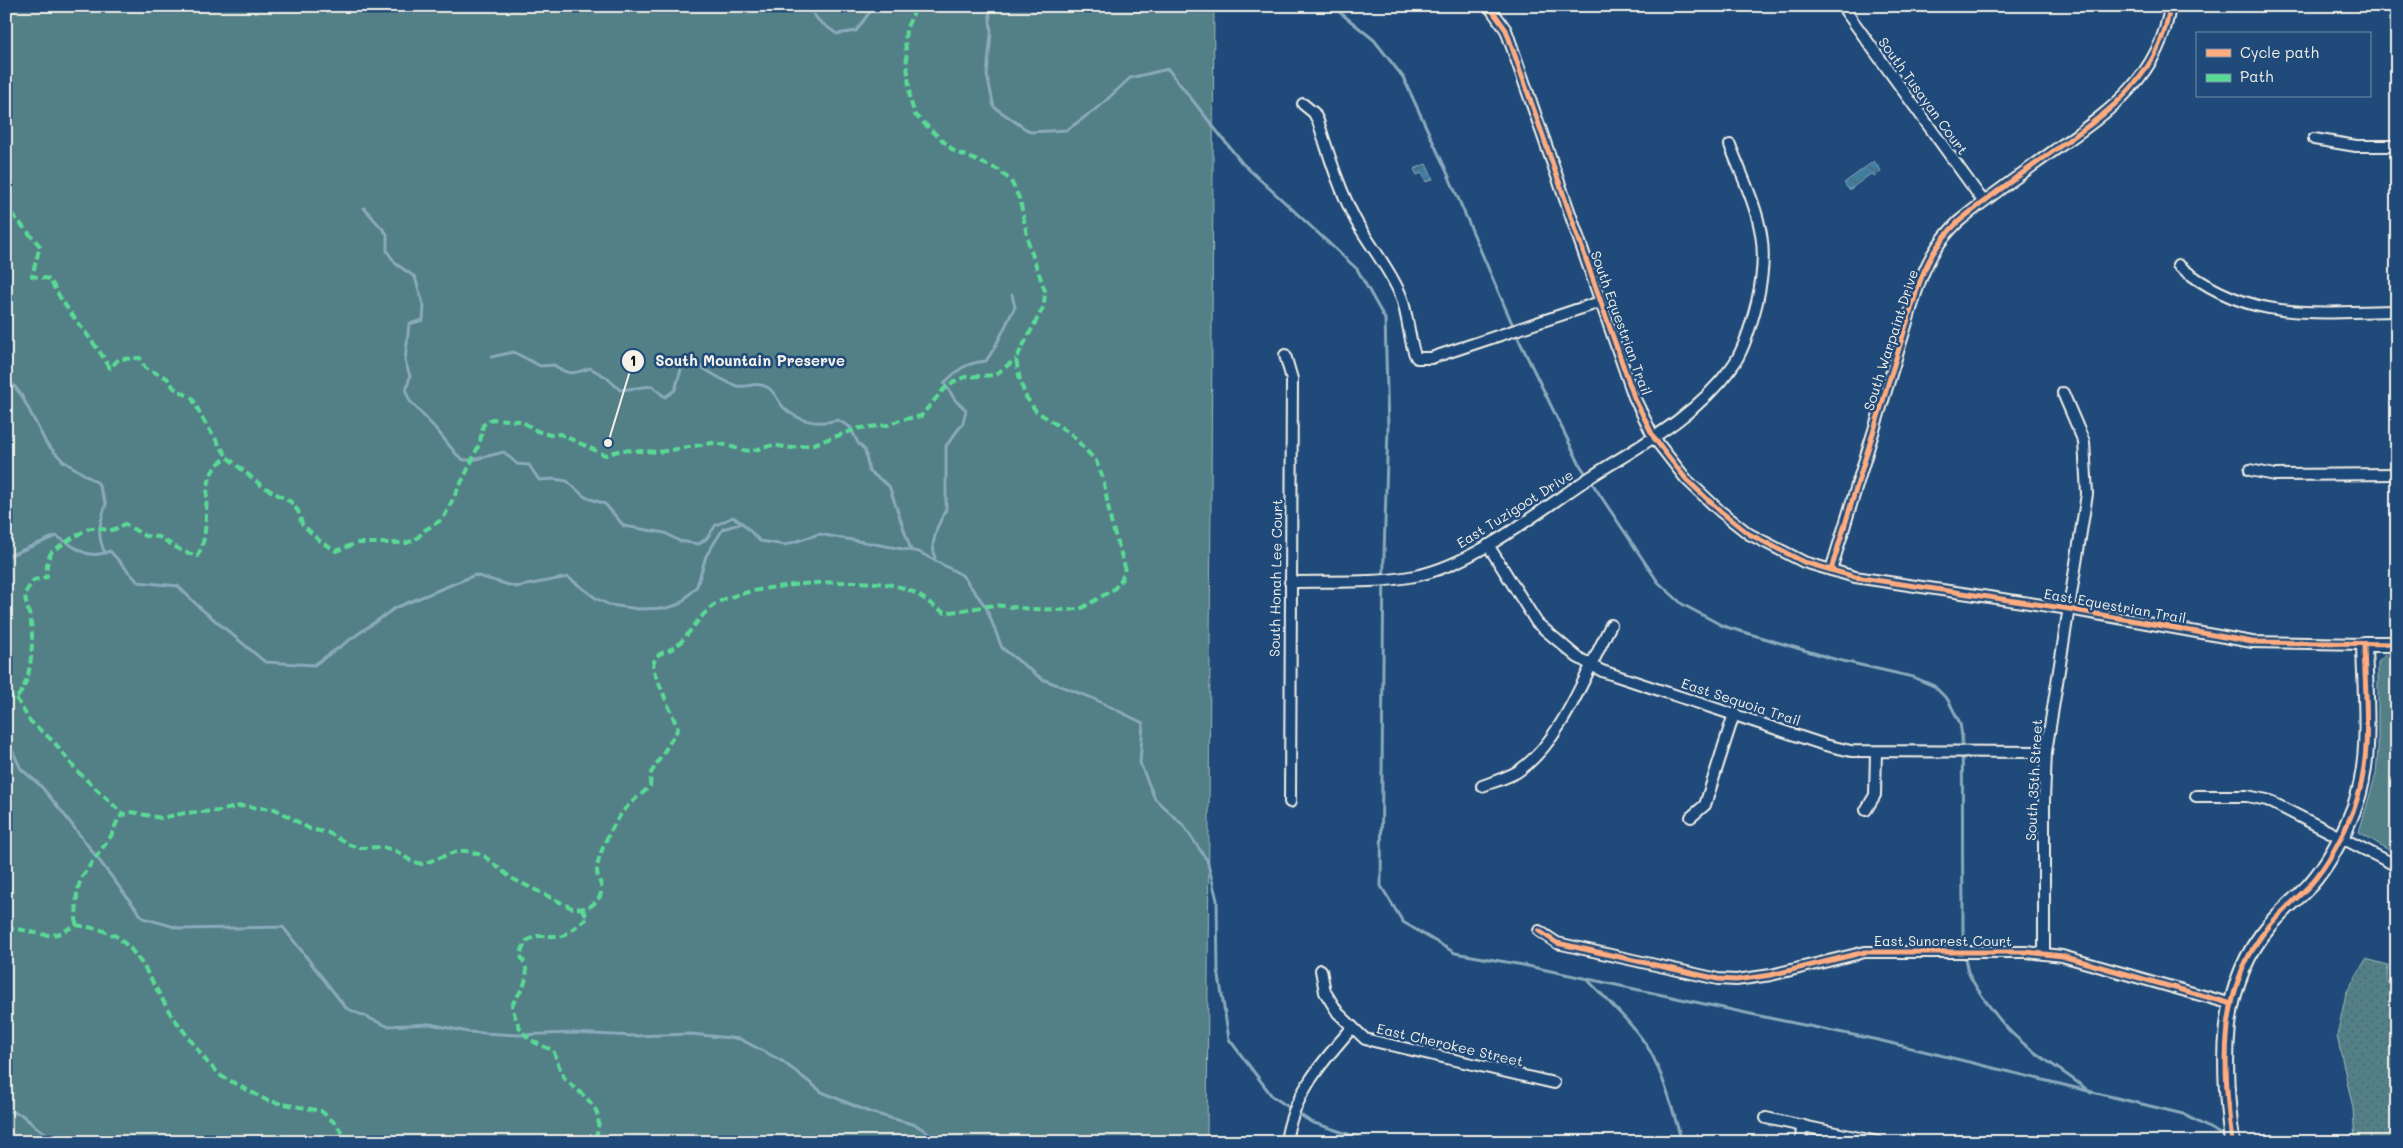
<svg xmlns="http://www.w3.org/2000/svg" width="2403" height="1148" viewBox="0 0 2403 1148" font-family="Mali,sans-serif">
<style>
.grass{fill:url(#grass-dots);stroke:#a4b8b8}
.green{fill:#537f87;stroke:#a4b8b8}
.water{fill:url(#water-waves);stroke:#8aaabb}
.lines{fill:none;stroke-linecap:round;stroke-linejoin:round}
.stream{stroke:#8aaabb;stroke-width:3}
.minor-casing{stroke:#f4f1e8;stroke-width:14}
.tertiary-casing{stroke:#f4f1e8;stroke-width:18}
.minor{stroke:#1f4a7a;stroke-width:10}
.tertiary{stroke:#1f4a7a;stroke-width:14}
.quiet{stroke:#5adb95;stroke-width:4;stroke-dasharray:8 4;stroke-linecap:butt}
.cycleway-casing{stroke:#1f4a7a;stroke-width:8}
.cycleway{stroke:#ffac80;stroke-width:5}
.labels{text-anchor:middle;stroke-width:5;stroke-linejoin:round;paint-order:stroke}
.street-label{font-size:14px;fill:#f4f1e8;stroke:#1f4a7a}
.leader{fill:none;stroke:#f4f1e8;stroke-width:2}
.callout-dot{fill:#f4f1e8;stroke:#1f4a7a;stroke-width:2}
.mark-label{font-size:15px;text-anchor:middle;font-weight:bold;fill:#111}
.callout-label{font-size:15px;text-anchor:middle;font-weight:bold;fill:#f4f1e8;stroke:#1f4a7a;stroke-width:5;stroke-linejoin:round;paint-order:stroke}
</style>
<defs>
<pattern id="grass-dots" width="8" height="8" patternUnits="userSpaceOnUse" patternTransform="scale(1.25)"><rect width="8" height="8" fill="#537f87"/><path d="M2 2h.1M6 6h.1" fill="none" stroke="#4e666a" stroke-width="1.8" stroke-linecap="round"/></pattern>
<pattern id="water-waves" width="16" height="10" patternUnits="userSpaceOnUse" patternTransform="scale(1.25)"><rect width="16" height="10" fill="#437b9d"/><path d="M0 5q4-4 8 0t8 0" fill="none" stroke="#466476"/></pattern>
</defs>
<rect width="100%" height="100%" fill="#1f4a7a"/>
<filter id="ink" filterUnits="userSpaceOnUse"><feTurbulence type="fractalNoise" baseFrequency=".02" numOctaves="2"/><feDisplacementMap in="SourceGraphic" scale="10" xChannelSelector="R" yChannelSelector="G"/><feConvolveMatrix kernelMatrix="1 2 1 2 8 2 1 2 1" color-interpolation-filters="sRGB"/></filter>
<g filter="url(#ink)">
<!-- grass -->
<path class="grass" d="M 2366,959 L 2388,965 L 2387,980 L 2397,995 L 2397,1142 L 2355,1142 L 2353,1108 L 2337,1036 L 2346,993 Z"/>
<!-- green -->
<g class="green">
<path d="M 6,6 L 1214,6 L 1207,1142 L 6,1142 Z"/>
<path d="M 2386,655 L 2397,655 L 2397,855 L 2359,832 L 2376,774 L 2378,749 L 2378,662 Z"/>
</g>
<!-- water -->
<g class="water">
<path d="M 1874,161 L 1881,171 L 1874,176 L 1872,173 L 1849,190 L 1844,183 Z"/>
<path d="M 1426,164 L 1433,179 L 1426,182 L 1422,173 L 1417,175 L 1414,169 Z"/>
</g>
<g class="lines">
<!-- stream -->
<g class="stream">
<path d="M 807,6 L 819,21 L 837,34 L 856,31 L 874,6"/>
<path d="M 989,6 L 991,33 L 987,75 L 994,107 L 1030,132 L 1067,130 L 1100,106 L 1130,78 L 1168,69 L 1242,163 L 1357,269 L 1385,319 L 1388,428 L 1384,554 L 1381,886 L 1403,922 L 1455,953 L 1523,965 L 1774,1019 L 1878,1040 L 2183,1114 L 2226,1137"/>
<path d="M 1332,6 L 1374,40 L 1403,77 L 1446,170 L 1520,342 L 1580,465 L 1658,582 L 1682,604 L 1723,626 L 1834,659 L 1913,677 L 1934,686 L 1948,700 L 1960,723 L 1962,737 C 1963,791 1962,846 1963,900 C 1963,922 1962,947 1967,968 C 1970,982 1997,1017 2007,1028 C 2031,1054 2064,1070 2091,1093"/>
<path d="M 364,208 L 387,234 L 387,251 L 396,264 L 415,277 L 424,307 L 423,320 L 409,324 L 405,361 L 410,376 L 406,392 L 410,401 L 436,429 L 457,455 L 464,460 L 472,460 L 504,452 L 517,464 L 529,465 L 539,480 L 554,479 L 567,481 L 585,497 L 605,504 L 624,526 L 665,533 L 679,541 L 699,544 L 707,538 L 716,525 L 733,517 L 742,523"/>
<path d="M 491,357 L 514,352 L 540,366 L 554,365 C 569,376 573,374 590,368 L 606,377 L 620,390 L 652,386 L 665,397 L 675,390 L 682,366 L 693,362 C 707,370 721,381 737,386 C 748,388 755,381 767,387 C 775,391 778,402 784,408 C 799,422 819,425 838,420 L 850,427 L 858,443 L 865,450 L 869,471 L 889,486 L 911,550"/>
<path d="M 6,364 L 8,378 L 22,396 L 46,443 L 63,461 L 98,483 L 106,504 C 100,523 96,534 105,553"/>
<path d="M 6,557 L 56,536 C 77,547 85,561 110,551 L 138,582 L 178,586 L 199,607 L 265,662 L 314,665 L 395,608 L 475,575 L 516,587 L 568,577 L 597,599 L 610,605 L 639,609 L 667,608 L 680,604 L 697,586 L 706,556 L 723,529 L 742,523 L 760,541 L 785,545 L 819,534 L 919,552 L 962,575 L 986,607 L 1002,648 L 1042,679 L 1092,698 L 1143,723 L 1140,763 L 1155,799 L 1183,825 L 1207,860 L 1217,900 L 1218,970 L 1229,1039 L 1272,1096 L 1311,1122 L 1372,1142"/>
<path d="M 935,561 L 933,544 L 937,528 L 946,509 L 946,446 L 963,423 L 966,410 L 956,401 L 944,383 C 959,369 965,363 986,361 C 998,345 1005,325 1015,307 L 1012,295"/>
<path d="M 6,726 L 12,750 L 21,769 L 40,785 L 63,813 L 143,918 L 182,929 L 283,927 L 346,1008 L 387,1026 L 430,1024 L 468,1032 L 517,1035 L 573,1033 L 634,1036 L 691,1034 L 740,1039 L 782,1061 L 822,1092 L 869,1112 L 916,1125 L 943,1142"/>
<path d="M 1587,979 C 1608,1002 1634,1024 1650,1051 C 1665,1079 1673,1112 1682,1142"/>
<path d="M 6,1110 L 22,1115 L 37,1128 L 62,1142"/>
</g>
<!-- minor casing -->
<g class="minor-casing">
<g id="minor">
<path d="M 1489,6 L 1506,30 L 1634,397 L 1654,438 L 1686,479 L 1720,511 L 1749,534 L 1804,562 L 1855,577 L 2069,609 L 2252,642 L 2364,644"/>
<path d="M 1842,6 L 1983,201"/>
<path d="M 1303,104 L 1314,113 L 1318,121 C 1329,155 1339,189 1356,221 C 1370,246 1390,269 1401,296 C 1407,309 1411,353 1417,358 L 1431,358 L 1600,302"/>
<path d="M 2314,139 L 2356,146 L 2397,146"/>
<path d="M 2178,265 C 2249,323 2311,312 2397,311"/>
<path d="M 1285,355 L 1292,379 L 1290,802"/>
<path d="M 2250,470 L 2275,475 L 2397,474"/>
<path d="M 1488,545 L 1537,623 L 1577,657 L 1602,671 L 1825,745 L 1851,751 L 2046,752"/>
<path d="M 1831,570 L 1916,293 C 1925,265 1936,243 1958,222 C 1988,197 2020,175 2052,152 C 2107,113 2160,78 2170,6"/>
<path d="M 1290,582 C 1331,581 1374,584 1415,576 C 1475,564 1540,510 1592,476 C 1641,445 1695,417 1731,368 C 1744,352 1752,322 1757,302 C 1762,280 1765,256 1761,234 C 1756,204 1741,174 1730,145"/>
<path d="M 1482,786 C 1493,782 1506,778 1517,772 C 1562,742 1586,672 1611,625"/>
<path d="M 2196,796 L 2247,796 L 2267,800 L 2397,866"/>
<path d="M 1866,810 L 1875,795 L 1876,752"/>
<path d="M 1691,817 L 1705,805 L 1734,714"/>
<path d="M 1539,931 L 1557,943 L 1718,979 L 1736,980 L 1771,975 L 1865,952 L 2026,952 L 2062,956 L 2232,1004"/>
<path d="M 2044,954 L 2044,800 L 2046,752 L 2087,494 L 2084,442 L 2063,393"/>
<path d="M 1321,970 L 1325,992 L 1338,1013 L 1365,1039 L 1554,1083"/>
<path d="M 1766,1118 L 1878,1142"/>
<path d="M 1286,1142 C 1292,1096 1322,1062 1352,1028"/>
<path d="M 1801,1142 L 1802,1125"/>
</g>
</g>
<!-- tertiary casing -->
<g class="tertiary-casing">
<path id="tertiary" d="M 2232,1142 C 2223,1067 2217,986 2270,925 C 2282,910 2297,899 2310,885 C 2330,862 2344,834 2355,806 C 2373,756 2365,696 2364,644 L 2397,644"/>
</g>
<!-- minor -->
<use href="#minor" class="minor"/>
<!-- tertiary -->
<use href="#tertiary" class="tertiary"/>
<!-- quiet -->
<g class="quiet">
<path d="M 6,203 L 11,213 L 40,246 L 32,276 L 50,279 C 65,311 92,337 110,368 L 119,359 L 140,358 L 145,368 L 167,378 L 174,388 L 192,398 L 205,423 L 228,458"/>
<path d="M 6,696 L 16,698 C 31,686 34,642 31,623 C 30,613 25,604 25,593 L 34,580 L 47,577 C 46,568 47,561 51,553 C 53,550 87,528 91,528 C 109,527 104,536 125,524 L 145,536 L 159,537 L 182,551 L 197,556 C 216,529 193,470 228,458 L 262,486 L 291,502 L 298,511 L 302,524 L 321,542 L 336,551 L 357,543 L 406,543 L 415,540 L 425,530 L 443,519 L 470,465 L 480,442 L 483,425 L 492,419 L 521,421 L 537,431 L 550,435 L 560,434 L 605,455 L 622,450 L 659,452 L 712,443 L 726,445 L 742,450 L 751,451 L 773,445 L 791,448 L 814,444 L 860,428 L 888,425 L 900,420 L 921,416 L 943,390 L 953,382 L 965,377 L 995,375 L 1016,359"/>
<path d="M 16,698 L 30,721 L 54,742 L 77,771 L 124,815"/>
<path d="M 582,909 L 588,918 L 563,936 L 537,936 L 526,941 L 520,955 C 534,977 523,986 512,1005 C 518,1033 527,1041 553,1050 C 557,1059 560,1073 566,1080 C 587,1100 608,1108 594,1142"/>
<path d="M 76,925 L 77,892 L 81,878 L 111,836 L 119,817 L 131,812 L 161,818 L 185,813 L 219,811 L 240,806 L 275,809 L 310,829 L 329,833 L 350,845 L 360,848 L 382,847 L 396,851 L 411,861 L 422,864 L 458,851 L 469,851 L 484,856 L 511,878 L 572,908 C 582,909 592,909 599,898 C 606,886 596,879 597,869 C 598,853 615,819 627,807 C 634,799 643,794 650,786 L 651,773 L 678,729 L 653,669 C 653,649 668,654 678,645 C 691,632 701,613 717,603 C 747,584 865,576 900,587 C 921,593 927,603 945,613 L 994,605 L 1031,609 L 1069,610 L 1082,608 L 1114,589 L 1122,579 L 1125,567 L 1111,522 L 1103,478 L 1096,461 L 1071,434 L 1036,411 L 1026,397 L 1020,381 L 1016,359 L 1044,306 L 1045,291 L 1029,245 L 1020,200 L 1011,181 L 999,170 L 954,151 L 915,115 L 910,99 L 905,40 L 906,29 L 917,6"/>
<path d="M 76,925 L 99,929 L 116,936 L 130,948 L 143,965 L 170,1013 L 207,1062 L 221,1076 L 268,1101 L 321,1111 L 335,1123 L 349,1142"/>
<path d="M 6,929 C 22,927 35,935 50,935 C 60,935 68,929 76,925"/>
</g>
<!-- cycleway casing -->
<g class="cycleway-casing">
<g id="cycleway">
<path d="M 1489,6 L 1506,30 L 1634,397 L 1654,438 L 1686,479 L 1720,511 L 1749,534 L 1804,562 L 1855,577 L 2069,609 L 2252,642 L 2397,644"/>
<path d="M 1831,570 L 1916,293 C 1925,265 1936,243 1958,222 C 1988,197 2020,175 2052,152 C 2107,113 2160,78 2170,6"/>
<path d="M 1539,931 L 1557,943 L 1718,979 L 1736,980 L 1771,975 L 1865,952 L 2026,952 L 2062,956 L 2232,1004"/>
<path d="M 2232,1142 C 2223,1067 2217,986 2270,925 C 2282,910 2297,899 2310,885 C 2330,862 2344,834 2355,806 C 2373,756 2365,696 2364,644"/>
</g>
</g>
<!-- cycleway -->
<use href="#cycleway" class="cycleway"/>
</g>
</g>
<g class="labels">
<!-- street labels -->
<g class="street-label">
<text transform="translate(1923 96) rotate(54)" y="5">South Tusayan Court</text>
<text transform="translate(1621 323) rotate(70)" y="5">South Equestrian Trail</text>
<text transform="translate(1891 340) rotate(-72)" y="5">South Warpaint Drive</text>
<text transform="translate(1515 509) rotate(-32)" y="5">East Tuzigoot Drive</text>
<text transform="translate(1276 578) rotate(-89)" y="5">South Honah Lee Court</text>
<text transform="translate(2115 606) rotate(10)" y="5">East Equestrian Trail</text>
<text transform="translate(1741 702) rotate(18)" y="5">East Sequoia Trail</text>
<text transform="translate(2034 780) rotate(-87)" y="5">South 35th Street</text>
<text x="1943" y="946">East Suncrest Court</text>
<text transform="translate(1450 1045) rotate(13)" y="5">East Cherokee Street</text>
</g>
</g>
<!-- callouts -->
<path class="leader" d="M608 443L633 361"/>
<g class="callout-dot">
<circle cx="608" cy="443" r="5"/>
<circle cx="633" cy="361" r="12"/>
</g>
<g class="mark-label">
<text x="633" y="366">1</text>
</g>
<g class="callout-label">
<text x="750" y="366">South Mountain Preserve</text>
</g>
<!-- margin -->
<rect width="2403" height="1148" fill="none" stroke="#1f4a7a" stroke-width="25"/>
<rect x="12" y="12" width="2378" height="1123" fill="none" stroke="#f4f1e8" stroke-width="2" filter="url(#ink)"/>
<!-- legend -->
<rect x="2196" y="32" width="175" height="65" fill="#1f4a7a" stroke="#748da6"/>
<rect x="2206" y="49" width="25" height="8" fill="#ffac80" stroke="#748da6"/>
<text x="2240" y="58" font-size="15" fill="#f4f1e8">Cycle path</text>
<rect x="2206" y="74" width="25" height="8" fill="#5adb95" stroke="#748da6"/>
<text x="2240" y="82" font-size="15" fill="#f4f1e8">Path</text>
</svg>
